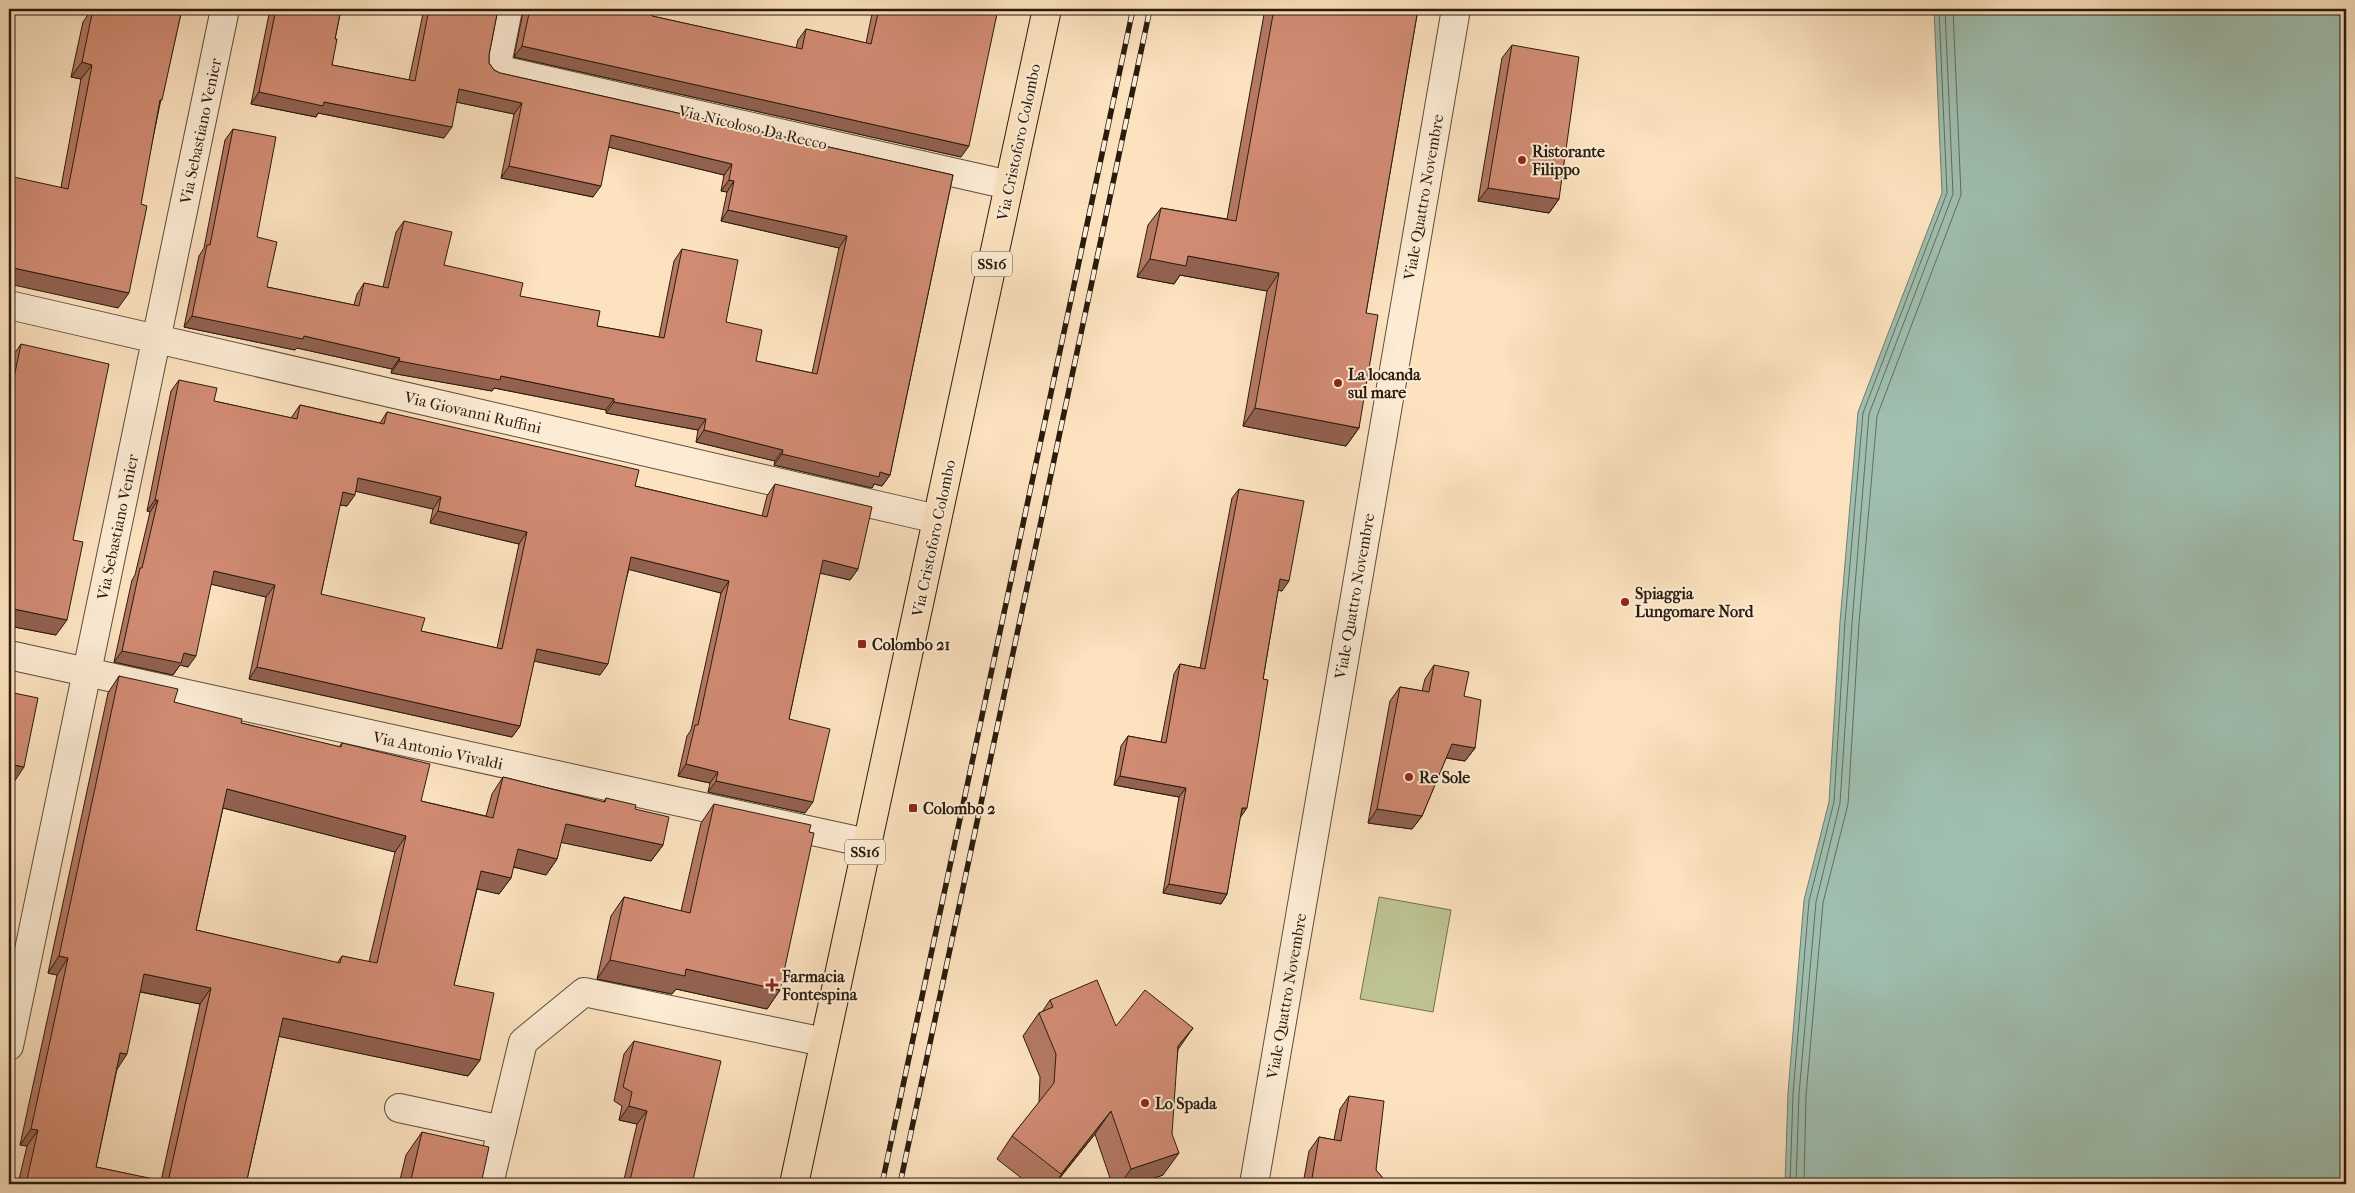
<svg xmlns="http://www.w3.org/2000/svg" width="2355" height="1193" viewBox="0 0 2355 1193" font-family="'IM FELL French Canon',serif">
<style>
.green{fill:#bec392;stroke:#746f50}
.water{fill:#9fbeaf;stroke:#707d6f}
.lines{fill:none;stroke-linecap:round;stroke-linejoin:round}
.shore{stroke:#646c5e;stroke-width:1}
.minor-casing{stroke:#5e4d3a;stroke-width:30}
.major-casing{stroke:#2a1b0e;stroke-width:30}
.minor{stroke:#fdecd5;stroke-width:28}
.major{stroke:#fce2bf;stroke-width:28}
.rail-casing{stroke:#2a1b0e;stroke-width:5.5}
.rail{stroke:#fdecd5;stroke-width:4;stroke-dasharray:11;stroke-linecap:butt}
.wall{fill:#b47863;stroke:#2a1b0e;fill-rule:evenodd}
.shaded-wall{fill:#926150;stroke:#2a1b0e}
.building{fill:#d18b73;stroke:#2a1b0e;fill-rule:evenodd}
.poi-dot{fill:#8f2418;stroke:#fdecd5;stroke-width:2}
.labels{text-anchor:middle;stroke-width:4;stroke-linejoin:round;paint-order:stroke}
.shield{fill:#fdecd5;stroke:#695a4a;stroke-width:1}
.shield-label{font-size:15px;font-weight:bold;fill:#2a1b0e}
.street-label{font-size:16px;fill:#2a1b0e;stroke:#fdecd5}
.poi-label{font-size:16px;font-weight:bold;fill:#2a1b0e;stroke:#fdecd5;text-anchor:start}
</style>
<rect width="100%" height="100%" fill="#fce2bf"/>
<filter id="stains"><feTurbulence type="fractalNoise" baseFrequency=".004" numOctaves="4"/><feColorMatrix values="0 0 0 0 .2 0 0 0 0 .09 0 0 0 0 .02 0 0 0 .5 -.17"/></filter>
<radialGradient id="worn" r=".72"><stop offset=".6" stop-color="#630" stop-opacity="0"/><stop offset="1" stop-color="#630" stop-opacity=".3"/></radialGradient>
<!-- green -->
<path class="green" d="M 1379,897 L 1451,910 L 1433,1012 L 1360,999 Z"/>
<!-- water -->
<path class="water" d="M 1934,9 L 2346,9 L 2346,1184 L 1785,1184 L 1788,1093 L 1804,900 L 1829,802 L 1840,622 L 1858,412 L 1942,193 Z"/>
<g class="lines">
<!-- shore -->
<g class="shore">
<path d="M 1790,1184 L 1793,1094 L 1809,901 L 1834,802 L 1845,622 L 1863,413 L 1947,193 L 1939,9"/>
<path d="M 1796,1184 L 1799,1094 L 1816,902 L 1840,803 L 1852,623 L 1869,414 L 1953,194 L 1945,9"/>
<path d="M 1804,1184 L 1806,1095 L 1823,903 L 1848,804 L 1859,623 L 1877,416 L 1961,195 L 1953,9"/>
</g>
<!-- minor casing -->
<g class="minor-casing">
<g id="minor">
<path d="M 508,9 L 496,69 L 1009,185"/>
<path d="M 9,305 L 937,519"/>
<path d="M 9,655 L 867,843"/>
<path d="M 9,1046 L 225,9"/>
<path d="M 399,1108 L 502,1130"/>
<path d="M 489,1184 L 523,1042 L 584,992 L 824,1042"/>
<path d="M 1254,1184 L 1456,9"/>
</g>
</g>
<!-- major casing -->
<g class="major-casing">
<path id="major" d="M 794,1184 L 1047,9"/>
</g>
<!-- minor -->
<use href="#minor" class="minor"/>
<!-- major -->
<use href="#major" class="major"/>
<!-- rail casing -->
<g class="rail-casing">
<g id="rail">
<path d="M 882,1184 L 1133,9"/>
<path d="M 900,1184 L 1150,9"/>
</g>
</g>
<!-- rail -->
<use href="#rail" class="rail"/>
</g>
<!-- wall -->
<g class="wall">
<path d="M 92,9 L 182,9 L 160,104 L 118,308 L 61,187 L 81,79 L 71,77 L 83,22 Z"/>
<path d="M 270,9 L 341,9 L 335,39 L 332,65 L 409,80 L 424,9 L 498,9 L 489,55 L 489,63 L 494,70 L 500,73 L 953,175 L 890,475 L 882,486 L 874,484 L 872,488 L 774,465 L 775,461 L 696,442 L 698,430 L 606,413 L 606,410 L 494,388 L 492,391 L 391,373 L 392,369 L 297,348 L 295,350 L 184,327 L 199,256 L 204,248 L 225,140 L 233,129 L 267,287 L 354,305 L 357,294 L 364,283 L 383,287 L 396,232 L 404,221 L 444,265 L 520,296 L 597,326 L 659,337 L 674,261 L 682,249 L 726,322 L 756,361 L 812,373 L 839,248 L 721,221 L 727,192 L 721,191 L 724,175 L 609,147 L 593,197 L 501,178 L 514,114 L 456,102 L 444,138 L 318,113 L 316,117 L 251,104 Z"/>
<path d="M 523,9 L 653,9 L 652,16 L 796,48 L 798,40 L 806,29 L 866,43 L 873,9 L 998,9 L 961,157 L 514,57 L 523,12 Z"/>
<path d="M 1265,9 L 1418,9 L 1366,313 L 1359,428 L 1346,446 L 1243,426 L 1267,291 L 1180,275 L 1174,284 L 1137,277 L 1148,225 L 1161,208 L 1227,219 Z"/>
<path d="M 1512,45 L 1559,199 L 1549,213 L 1478,201 L 1502,58 Z"/>
<path d="M 21,344 L 73,540 L 56,635 L 9,626 L 9,367 L 10,360 Z"/>
<path d="M 179,380 L 214,401 L 291,418 L 300,405 L 380,423 L 387,412 L 635,486 L 762,516 L 767,496 L 775,484 L 858,569 L 850,580 L 820,573 L 789,719 L 805,813 L 708,792 L 710,783 L 678,776 L 687,736 L 691,730 L 721,593 L 629,569 L 600,675 L 534,661 L 520,726 L 512,737 L 249,679 L 266,597 L 211,584 L 188,667 L 180,665 L 173,675 L 114,662 L 132,580 L 135,575 L 150,512 L 147,511 L 171,391 ZM 356,491 L 433,509 L 430,523 L 519,544 L 497,648 L 421,631 L 321,594 L 340,505 L 347,506 Z"/>
<path d="M 1239,489 L 1282,591 L 1278,590 L 1227,894 L 1221,904 L 1163,893 L 1179,797 L 1114,785 L 1121,746 L 1128,736 L 1161,742 L 1174,674 L 1180,664 L 1200,668 L 1232,498 Z"/>
<path d="M 1434,665 L 1464,696 L 1475,748 L 1465,761 L 1446,758 L 1422,816 L 1412,829 L 1368,823 L 1390,701 L 1400,687 L 1422,691 L 1425,679 Z"/>
<path d="M 119,676 L 174,702 L 241,723 L 339,747 L 342,743 L 421,801 L 486,816 L 492,794 L 503,777 L 604,802 L 606,798 L 635,809 L 663,845 L 651,861 L 561,842 L 557,859 L 546,875 L 513,867 L 511,878 L 499,894 L 477,889 L 454,985 L 480,1060 L 468,1076 L 279,1036 L 246,1184 L 18,1184 L 27,1146 L 20,1145 L 57,975 L 48,973 L 108,693 ZM 223,808 L 395,852 L 369,962 L 342,956 L 337,963 L 196,930 ZM 140,992 L 200,1004 L 161,1181 L 96,1167 L 117,1069 Z"/>
<path d="M 714,804 L 780,990 L 767,1009 L 676,989 L 672,994 L 597,979 L 611,916 L 624,897 L 681,911 L 701,823 Z"/>
<path d="M 1050,1000 L 1116,1026 L 1178,1050 L 1163,1175 L 1137,1184 L 1112,1184 L 1095,1134 L 1055,1184 L 1029,1184 L 997,1159 L 1012,1136 L 1039,1103 L 1040,1077 L 1023,1036 L 1039,1013 L 1042,1012 Z"/>
<path d="M 634,1041 L 692,1184 L 623,1184 L 637,1124 L 619,1120 L 622,1106 L 614,1101 L 624,1054 Z"/>
<path d="M 1349,1096 L 1376,1170 L 1388,1184 L 1303,1184 L 1309,1151 L 1319,1137 L 1334,1140 L 1340,1109 Z"/>
<path d="M 422,1132 L 481,1184 L 399,1184 L 406,1155 Z"/>
</g>
<!-- shaded-wall -->
<g class="shaded-wall">
<path d="M 522,46 L 969,146 L 961,157 L 514,57 Z"/>
<path d="M 82,62 L 92,65 L 81,79 L 71,77 Z"/>
<path d="M 459,89 L 522,103 L 514,114 L 451,101 Z"/>
<path d="M 259,92 L 324,102 L 452,127 L 444,138 L 318,113 L 316,117 L 251,104 Z"/>
<path d="M 611,135 L 732,164 L 724,175 L 604,146 Z"/>
<path d="M 509,166 L 601,186 L 593,197 L 501,178 Z"/>
<path d="M 729,180 L 734,181 L 727,192 L 721,191 Z"/>
<path d="M 1488,188 L 1559,199 L 1549,213 L 1478,201 Z"/>
<path d="M 728,210 L 847,236 L 839,248 L 721,221 Z"/>
<path d="M 1188,256 L 1279,273 L 1267,291 L 1180,275 L 1174,284 L 1137,277 L 1150,259 Z"/>
<path d="M 9,267 L 129,293 L 118,308 L 9,284 Z"/>
<path d="M 192,316 L 304,336 L 400,358 L 392,369 L 297,348 L 295,350 L 184,327 Z"/>
<path d="M 399,361 L 501,376 L 614,399 L 606,410 L 494,388 L 492,391 L 391,373 Z"/>
<path d="M 614,402 L 706,419 L 698,430 L 606,413 Z"/>
<path d="M 1255,408 L 1359,428 L 1346,446 L 1243,426 Z"/>
<path d="M 704,430 L 783,450 L 775,461 L 696,442 Z"/>
<path d="M 782,454 L 880,472 L 890,475 L 882,486 L 874,484 L 872,488 L 774,465 Z"/>
<path d="M 358,478 L 441,497 L 433,509 L 350,490 Z"/>
<path d="M 343,492 L 355,495 L 347,506 L 335,504 Z"/>
<path d="M 155,500 L 158,500 L 150,512 L 147,511 Z"/>
<path d="M 438,511 L 527,532 L 519,544 L 430,523 Z"/>
<path d="M 631,557 L 729,581 L 721,593 L 623,568 Z"/>
<path d="M 823,560 L 858,569 L 850,580 L 815,572 Z"/>
<path d="M 214,571 L 275,585 L 266,597 L 206,583 Z"/>
<path d="M 1280,579 L 1289,581 L 1282,591 L 1273,589 Z"/>
<path d="M 9,608 L 67,620 L 56,635 L 9,626 Z"/>
<path d="M 537,649 L 608,664 L 600,675 L 529,660 Z"/>
<path d="M 122,651 L 184,653 L 196,656 L 188,667 L 180,665 L 173,675 L 114,662 Z"/>
<path d="M 257,667 L 520,726 L 512,737 L 249,679 Z"/>
<path d="M 1452,744 L 1475,748 L 1465,761 L 1442,757 Z"/>
<path d="M 9,764 L 24,767 L 12,785 L 9,784 Z"/>
<path d="M 686,764 L 718,772 L 710,783 L 678,776 Z"/>
<path d="M 1120,776 L 1186,788 L 1179,797 L 1114,785 Z"/>
<path d="M 716,781 L 813,802 L 805,813 L 708,792 Z"/>
<path d="M 227,789 L 406,836 L 395,852 L 215,806 Z"/>
<path d="M 1242,808 L 1247,808 L 1240,818 Z"/>
<path d="M 1377,809 L 1422,816 L 1412,829 L 1368,823 Z"/>
<path d="M 566,824 L 663,845 L 651,861 L 554,841 Z"/>
<path d="M 518,849 L 557,859 L 546,875 L 506,865 Z"/>
<path d="M 481,871 L 511,878 L 499,894 L 469,887 Z"/>
<path d="M 1169,884 L 1227,894 L 1221,904 L 1163,893 Z"/>
<path d="M 59,956 L 68,958 L 57,975 L 48,973 Z"/>
<path d="M 610,960 L 686,969 L 780,990 L 767,1009 L 676,989 L 672,994 L 597,979 Z"/>
<path d="M 144,974 L 211,988 L 200,1004 L 132,990 Z"/>
<path d="M 283,1018 L 480,1060 L 468,1076 L 272,1035 Z"/>
<path d="M 1193,1028 L 1177,1051 L 1178,1046 Z"/>
<path d="M 120,1053 L 127,1054 L 116,1071 Z"/>
<path d="M 629,1106 L 647,1111 L 637,1124 L 619,1120 Z"/>
<path d="M 1111,1111 L 1095,1134 L 1055,1184 L 1054,1184 Z"/>
<path d="M 31,1129 L 38,1130 L 27,1146 L 20,1145 Z"/>
<path d="M 1179,1153 L 1163,1175 L 1137,1184 L 1120,1184 L 1131,1169 Z"/>
</g>
<!-- building -->
<g class="building">
<path d="M 93,9 L 101,9 L 108,10 L 108,9 L 182,9 L 162,100 L 160,100 L 141,204 L 147,206 L 129,293 L 9,267 L 9,176 L 68,189 L 92,65 L 82,62 Z"/>
<path d="M 276,9 L 341,9 L 335,39 L 337,39 L 332,65 L 415,81 L 429,9 L 498,9 L 489,55 L 489,63 L 494,70 L 500,73 L 953,175 L 890,475 L 880,472 L 879,477 L 782,454 L 783,450 L 704,430 L 706,419 L 614,402 L 614,399 L 501,376 L 500,380 L 399,361 L 400,358 L 304,336 L 303,339 L 192,316 L 207,245 L 210,245 L 233,129 L 276,137 L 257,237 L 277,242 L 267,287 L 359,306 L 364,283 L 388,288 L 404,221 L 452,232 L 444,265 L 523,283 L 520,296 L 600,311 L 597,326 L 664,338 L 682,249 L 738,260 L 726,322 L 762,330 L 756,361 L 817,374 L 847,236 L 728,210 L 734,181 L 729,180 L 732,164 L 611,135 L 601,186 L 509,166 L 522,103 L 459,89 L 452,127 L 324,102 L 323,106 L 259,92 Z"/>
<path d="M 530,9 L 653,9 L 652,16 L 802,49 L 806,29 L 871,44 L 879,9 L 998,9 L 969,146 L 522,46 Z"/>
<path d="M 1274,9 L 1418,9 L 1366,313 L 1378,315 L 1359,428 L 1255,408 L 1279,273 L 1188,256 L 1186,266 L 1150,259 L 1161,208 L 1236,221 Z"/>
<path d="M 1512,45 L 1579,57 L 1559,199 L 1488,188 Z"/>
<path d="M 21,344 L 109,364 L 73,540 L 83,542 L 67,620 L 9,608 L 9,425 L 11,411 L 9,411 L 9,401 Z"/>
<path d="M 179,380 L 217,388 L 214,401 L 297,419 L 300,405 L 384,424 L 387,412 L 639,470 L 635,486 L 767,517 L 775,484 L 872,507 L 858,569 L 823,560 L 789,719 L 830,729 L 813,802 L 716,781 L 718,772 L 686,764 L 695,725 L 698,725 L 729,581 L 631,557 L 608,664 L 537,649 L 520,726 L 257,667 L 275,585 L 214,571 L 196,656 L 184,653 L 181,663 L 122,651 L 140,568 L 142,568 L 158,500 L 155,500 ZM 358,478 L 441,497 L 438,511 L 527,532 L 502,649 L 421,631 L 425,618 L 321,594 L 343,492 L 355,495 Z"/>
<path d="M 1239,489 L 1304,501 L 1289,581 L 1280,579 L 1263,679 L 1268,680 L 1258,743 L 1247,808 L 1242,808 L 1227,894 L 1169,884 L 1186,788 L 1120,776 L 1128,736 L 1166,743 L 1180,664 L 1205,669 Z"/>
<path d="M 1434,665 L 1469,672 L 1464,696 L 1481,700 L 1475,748 L 1452,744 L 1422,816 L 1377,809 L 1400,687 L 1429,692 Z"/>
<path d="M 119,676 L 178,689 L 174,702 L 242,719 L 241,723 L 341,747 L 342,743 L 430,764 L 421,801 L 493,818 L 503,777 L 605,802 L 606,798 L 636,805 L 635,809 L 669,817 L 663,845 L 566,824 L 557,859 L 518,849 L 511,878 L 481,871 L 454,985 L 494,993 L 480,1060 L 283,1018 L 246,1184 L 26,1184 L 38,1130 L 31,1129 L 68,958 L 59,956 ZM 227,789 L 406,836 L 377,963 L 342,956 L 340,963 L 196,930 ZM 144,974 L 211,988 L 168,1182 L 96,1167 L 120,1053 L 127,1054 Z"/>
<path d="M 9,692 L 38,698 L 24,767 L 9,764 Z"/>
<path d="M 714,804 L 811,825 L 809,832 L 814,833 L 780,990 L 686,969 L 685,976 L 610,960 L 624,897 L 690,913 Z"/>
<path d="M 1097,980 L 1116,1026 L 1145,990 L 1193,1028 L 1178,1046 L 1172,1134 L 1179,1153 L 1131,1169 L 1111,1111 L 1061,1174 L 1012,1136 L 1054,1083 L 1056,1054 L 1039,1013 L 1053,1007 L 1050,1000 Z"/>
<path d="M 634,1041 L 721,1061 L 692,1184 L 629,1184 L 647,1111 L 629,1106 L 632,1092 L 623,1087 Z"/>
<path d="M 1349,1096 L 1384,1101 L 1376,1170 L 1388,1184 L 1311,1184 L 1319,1137 L 1341,1141 Z"/>
<path d="M 422,1132 L 489,1147 L 481,1184 L 410,1184 Z"/>
</g>
<!-- markers -->
<g class="poi-dot">
<circle cx="1522" cy="160" r="5"/>
<circle cx="1338" cy="383" r="5"/>
<circle cx="1625" cy="602" r="5"/>
<rect x="857" y="639" width="10" height="10" rx="2.5"/>
<circle cx="1409" cy="777" r="5"/>
<rect x="908" y="803" width="10" height="10" rx="2.5"/>
<path d="M769.5 977.5h5v5h5v5h-5v5h-5v-5h-5v-5h5z"/>
<circle cx="1145" cy="1103" r="5"/>
</g>
<g class="labels">
<!-- shield labels -->
<g class="shield">
<rect x="972" y="251.5" width="40" height="25" rx="4"/>
<rect x="845" y="839.5" width="40" height="25" rx="4"/>
</g>
<g class="shield-label">
<text x="992" y="269">SS16</text>
<text x="865" y="857">SS16</text>
</g>
<!-- street labels -->
<g class="street-label">
<text transform="translate(753 127) rotate(13)" y="6">Via Nicoloso Da Recco</text>
<text transform="translate(200 131) rotate(-78)" y="6">Via Sebastiano Venier</text>
<text transform="translate(1018 142) rotate(-78)" y="6">Via Cristoforo Colombo</text>
<text transform="translate(1423 197) rotate(-80)" y="6">Viale Quattro Novembre</text>
<text transform="translate(473 412) rotate(13)" y="6">Via Giovanni Ruffini</text>
<text transform="translate(117 527) rotate(-78)" y="6">Via Sebastiano Venier</text>
<text transform="translate(933 538) rotate(-78)" y="6">Via Cristoforo Colombo</text>
<text transform="translate(1354 596) rotate(-80)" y="6">Viale Quattro Novembre</text>
<text transform="translate(438 750) rotate(12)" y="6">Via Antonio Vivaldi</text>
<text transform="translate(1286 996) rotate(-80)" y="6">Viale Quattro Novembre</text>
</g>
<!-- poi labels -->
<g class="poi-label">
<text x="1532" y="157">Ristorante<tspan x="1532" dy="18">Filippo</tspan></text>
<text x="1348" y="380">La locanda<tspan x="1348" dy="18">sul mare</tspan></text>
<text x="1635" y="599">Spiaggia<tspan x="1635" dy="18">Lungomare Nord</tspan></text>
<text x="872" y="650">Colombo 21</text>
<text x="1419" y="783">Re Sole</text>
<text x="923" y="814">Colombo 2</text>
<text x="782" y="982">Farmacia<tspan x="782" dy="18">Fontespina</tspan></text>
<text x="1155" y="1109">Lo Spada</text>
</g>
</g>
<!-- margin -->
<rect width="2355" height="1193" fill="none" stroke="#fce2bf" stroke-width="30"/>
<rect x="10" y="10" width="2335" height="1173" fill="none" stroke="#2a1b0e" stroke-width="2.5"/>
<rect x="15" y="15" width="2325" height="1163" fill="none" stroke="#2a1b0e"/>
<rect width="100%" height="100%" filter="url(#stains)"/>
<rect width="100%" height="100%" fill="url(#worn)"/>
</svg>
